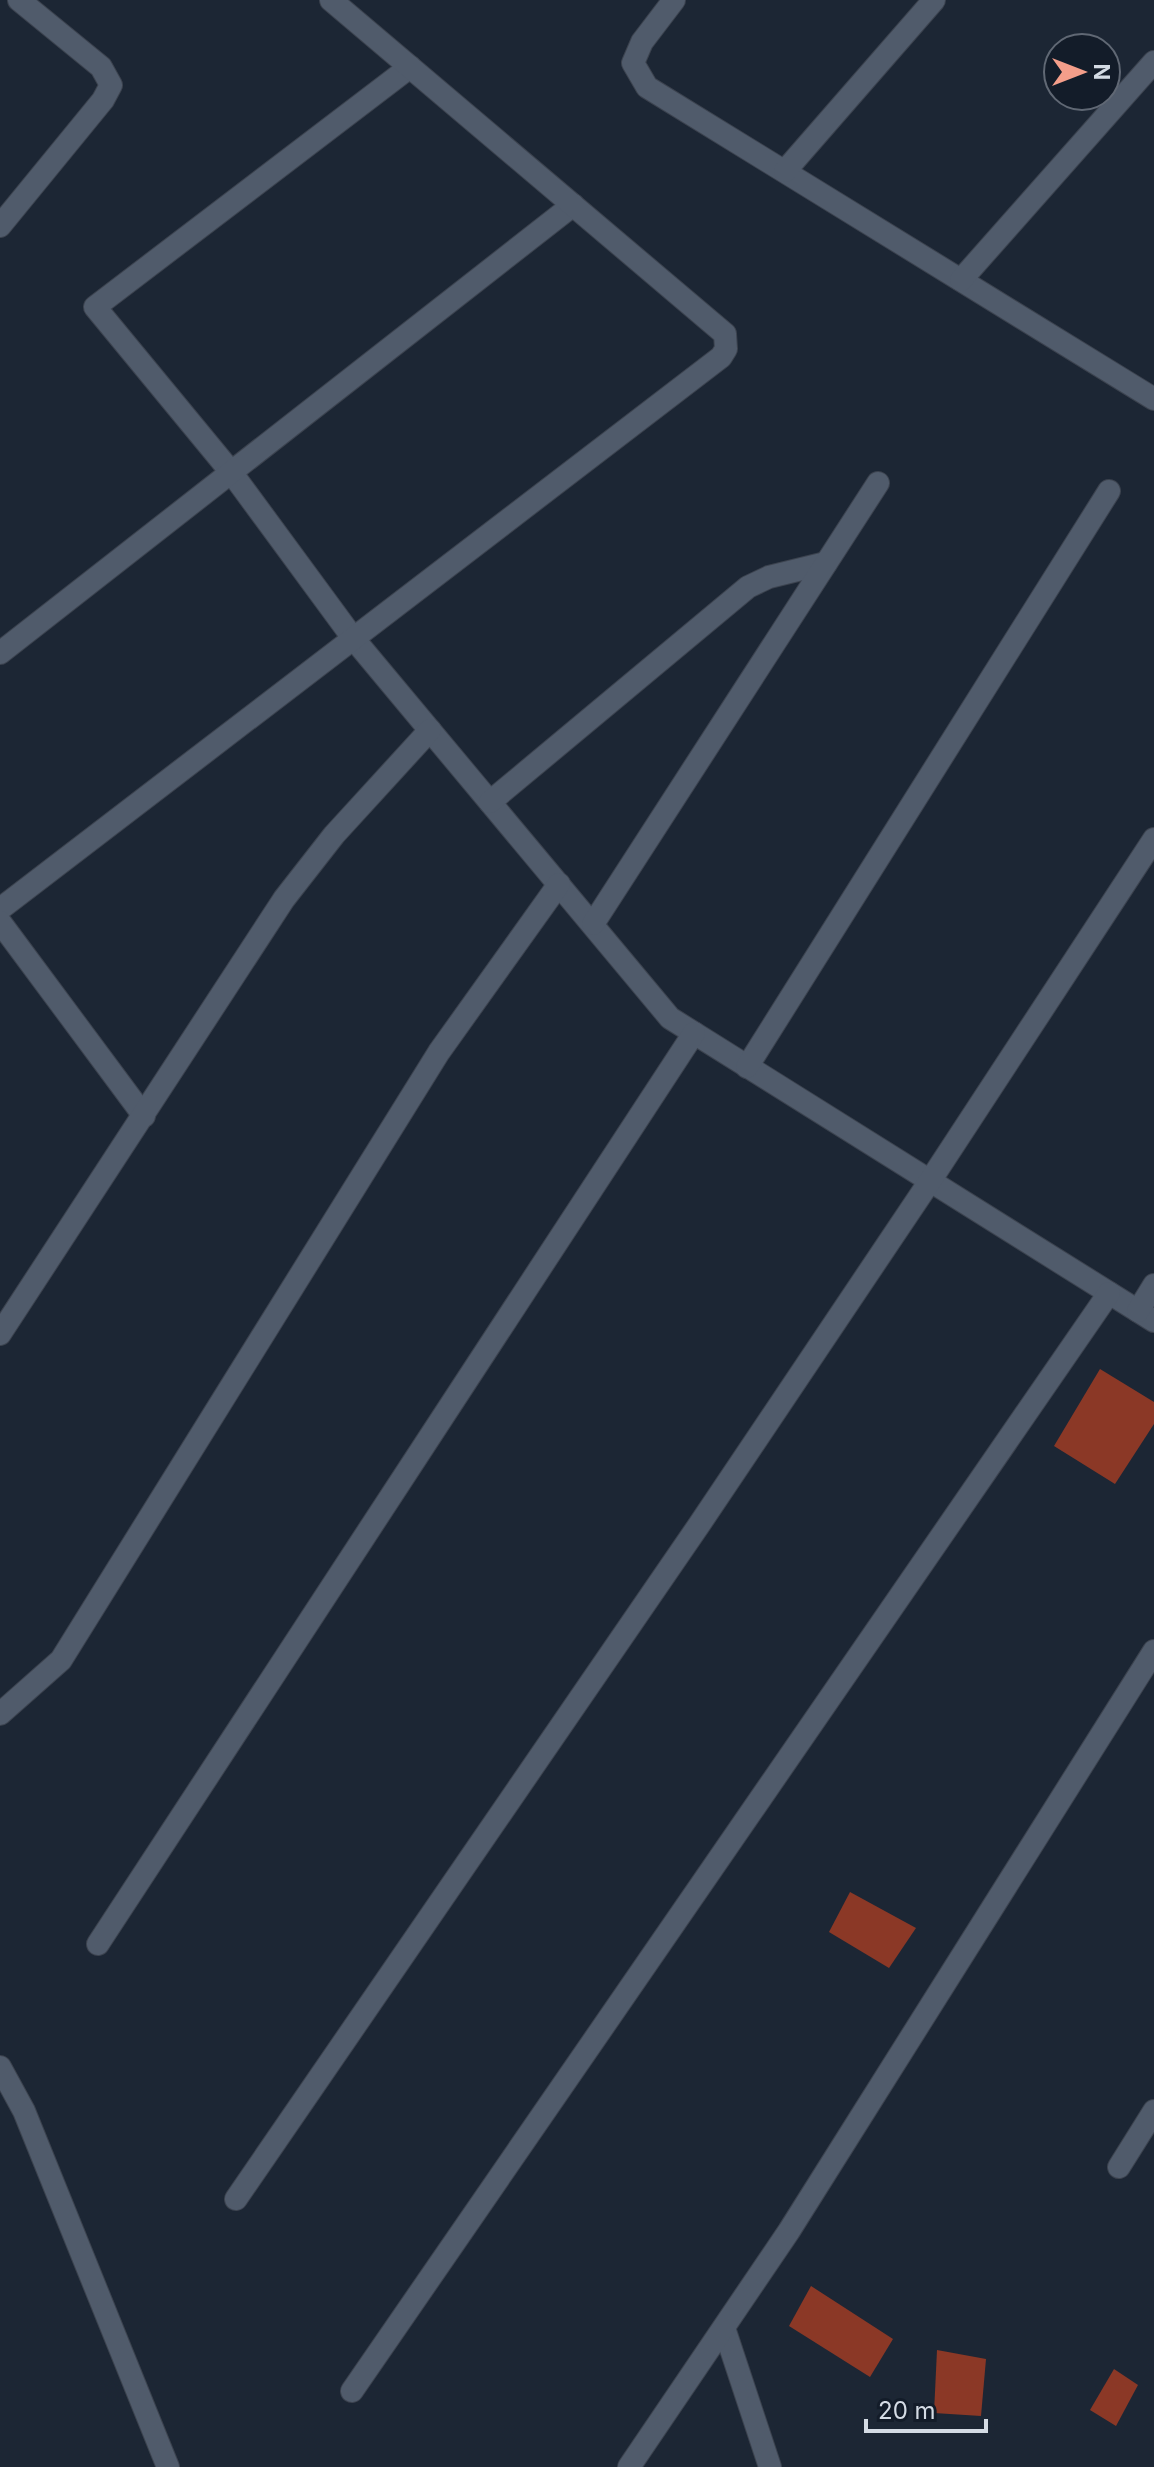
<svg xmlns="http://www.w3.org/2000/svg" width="1154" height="2467" viewBox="0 0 1154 2467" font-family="Inter,sans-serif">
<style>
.building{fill:#8b3826}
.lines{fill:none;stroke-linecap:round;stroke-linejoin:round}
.minor-casing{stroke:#3c434f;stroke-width:24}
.minor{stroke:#505b6b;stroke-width:22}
</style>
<rect width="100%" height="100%" fill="#1c2634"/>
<!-- building -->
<g class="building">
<path d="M 1100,1369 L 1154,1402 L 1154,1424 L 1115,1484 L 1054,1446 Z"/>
<path d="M 850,1892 L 916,1928 L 889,1968 L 829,1932 Z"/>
<path d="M 811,2286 L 893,2339 L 870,2377 L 789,2326 Z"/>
<path d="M 937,2350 L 986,2359 L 981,2416 L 934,2413 Z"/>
<path d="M 1114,2369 L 1138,2385 L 1116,2426 L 1090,2410 Z"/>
</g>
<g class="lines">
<!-- minor casing -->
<g class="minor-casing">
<g id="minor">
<path d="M 674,0 L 642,42 L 633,63 L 647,87 L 1154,399"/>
<path d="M 410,67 L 95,307 L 231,472 L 353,638 L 670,1018 L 1154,1321"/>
<path d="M 785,171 L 934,0"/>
<path d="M 0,226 L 103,100 L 111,85 L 101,67 L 19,0"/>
<path d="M 961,280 L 1154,62"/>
<path d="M 0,653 L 573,205"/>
<path d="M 490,802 L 748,587 L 769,577 L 826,563"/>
<path d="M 0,909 L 721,357 L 726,349 L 725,334 L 331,0"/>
<path d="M 0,922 L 144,1116"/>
<path d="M 593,924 L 878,483"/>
<path d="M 747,1067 L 1109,491"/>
<path d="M 1138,1311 L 1154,1285"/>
<path d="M 0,1334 L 284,899 L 334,835 L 430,730"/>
<path d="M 0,1714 L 61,1660 L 439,1052 L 559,884"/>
<path d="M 98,1944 L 694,1033"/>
<path d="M 0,2067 L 24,2111 L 168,2467"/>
<path d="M 1119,2167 L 1154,2111"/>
<path d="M 236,2199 L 699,1525 L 930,1181 L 1154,839"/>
<path d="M 724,2328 L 770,2467"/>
<path d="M 352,2391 L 1109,1293"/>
<path d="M 629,2467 L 789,2231 L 1154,1651"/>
</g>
</g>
<!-- minor -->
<use href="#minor" class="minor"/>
</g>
<!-- north arrow -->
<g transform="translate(1082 72) rotate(90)"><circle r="38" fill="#131c29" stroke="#606874" stroke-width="2"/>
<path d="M0-6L14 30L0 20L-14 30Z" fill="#f49e8a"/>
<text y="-12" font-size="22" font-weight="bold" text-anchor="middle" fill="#d4dbe4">N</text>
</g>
<!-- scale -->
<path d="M866 2419v12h120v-12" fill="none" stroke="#d4dbe4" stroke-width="4"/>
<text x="878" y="2419" font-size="24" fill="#d4dbe4" stroke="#131c29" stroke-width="6" paint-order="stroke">20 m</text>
</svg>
